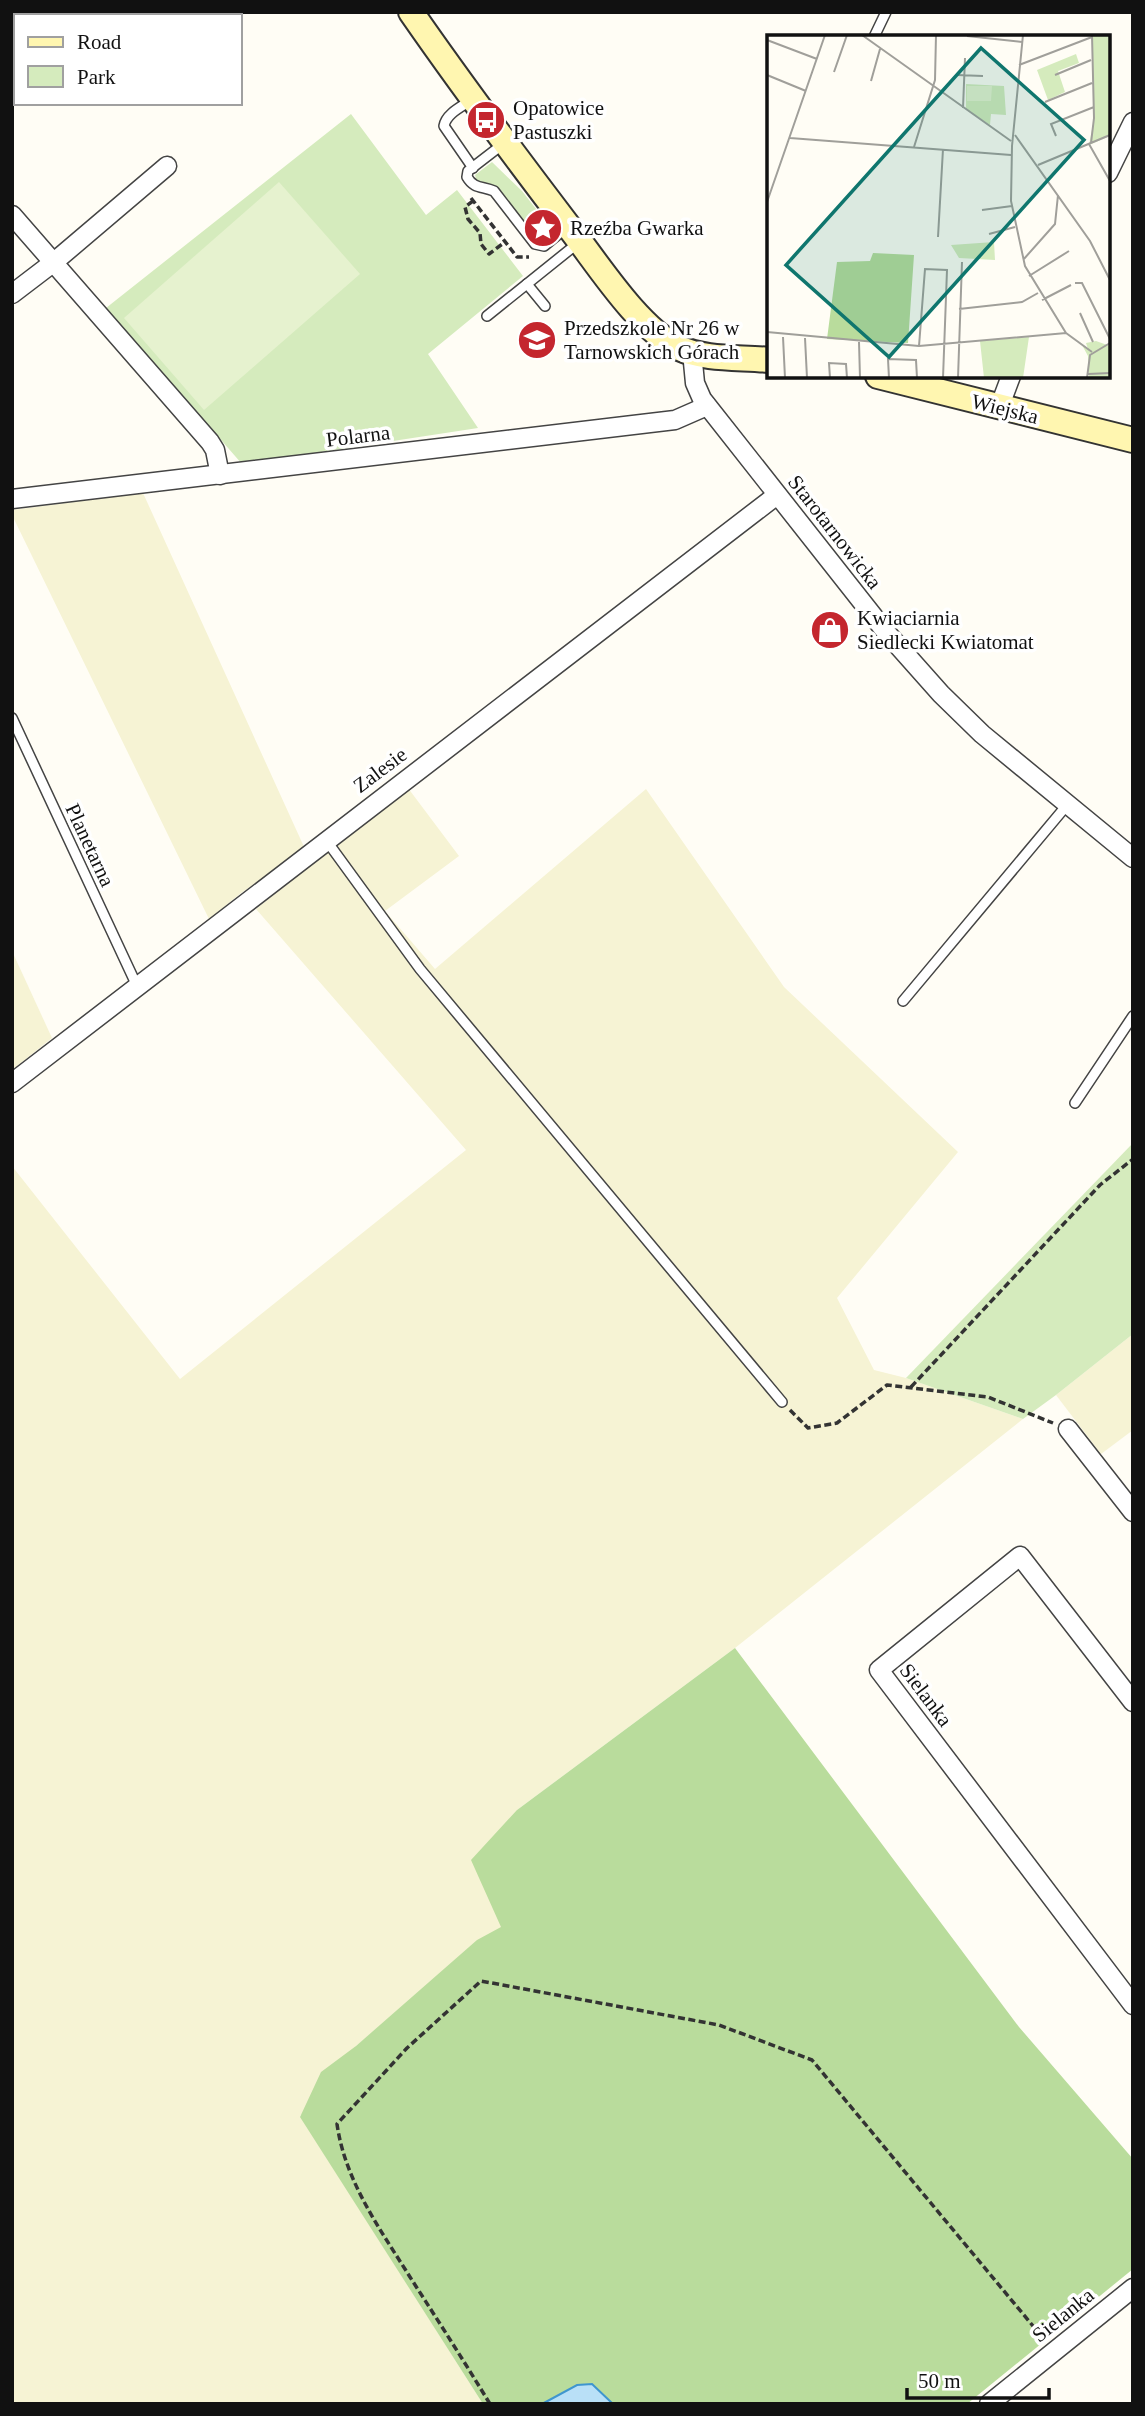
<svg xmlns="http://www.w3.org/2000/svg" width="1145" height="2416" viewBox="0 0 1145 2416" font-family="'Times New Roman',serif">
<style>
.farmland{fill:#f6f3d4}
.green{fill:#d5ebbd}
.forest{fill:#b9dc9c}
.pitch{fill:#e6f2cf}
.water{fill:#b9e0f7;stroke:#3f96cf;stroke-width:2}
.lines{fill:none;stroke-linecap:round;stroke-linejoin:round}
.lane-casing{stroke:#444;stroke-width:12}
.street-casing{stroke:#444;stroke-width:21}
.secondary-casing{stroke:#333;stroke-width:28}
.path{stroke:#333;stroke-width:3.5;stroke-dasharray:7 3.5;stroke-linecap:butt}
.lane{stroke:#fff;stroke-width:9}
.street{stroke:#fff;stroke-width:18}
.secondary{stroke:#fff6b0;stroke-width:24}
.labels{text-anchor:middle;stroke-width:7;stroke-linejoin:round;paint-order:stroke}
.poi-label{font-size:21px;fill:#111;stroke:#fff;text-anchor:start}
.street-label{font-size:21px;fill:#111;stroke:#fff}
.inset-road{fill:none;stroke:#a09f9a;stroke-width:2}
.view{fill:#0f766e;fill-opacity:0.15;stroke:#0f766e;stroke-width:3.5}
.inset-edge{fill:none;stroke:#111;stroke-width:3.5}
</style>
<rect width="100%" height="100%" fill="#fffdf5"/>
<!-- farmland -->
<g class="farmland">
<path d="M 12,12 L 121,12 L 116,16 L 16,16 L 16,89 L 12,92 Z"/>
<path d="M 143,493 L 305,849 L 241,893 L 209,919 L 12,515 L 12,510 Z"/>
<path d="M 408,788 L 459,856 L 385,911 L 435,969 L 646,789 L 784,987 L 958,1152 L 837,1298 L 874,1370 L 906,1378 L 1023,1419 L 735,1648 L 517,1810 L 502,1927 L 356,2046 L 300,2116 L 483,2404 L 12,2404 L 12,1166 L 180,1379 L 466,1150 L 256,909 Z"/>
<path d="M 12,951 L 52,1038 L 12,1070 Z"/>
<path d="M 1133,1334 L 1133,1430 L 1101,1454 L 1056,1395 Z"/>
</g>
<!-- green -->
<g class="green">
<path d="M 351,114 L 426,215 L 457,190 L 523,276 L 428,354 L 478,428 L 242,464 L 106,308 Z"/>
<path d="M 492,162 L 522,191 L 554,232 C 547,238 544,239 535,236 L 497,186 L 477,182 L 475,175 Z"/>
<path d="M 1133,1143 L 1133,1334 L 1056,1395 L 1023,1419 L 906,1378 Z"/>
</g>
<!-- forest -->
<path class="forest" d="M 735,1648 L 1019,2027 L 1133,2159 L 1133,2269 L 967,2404 L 613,2404 L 592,2384 L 577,2385 L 542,2404 L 483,2404 L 300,2117 L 321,2072 L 356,2046 L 477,1940 L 501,1927 L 471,1860 L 517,1810 Z"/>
<!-- pitch -->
<path class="pitch" d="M 279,182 L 360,274 L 204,410 L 124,318 Z"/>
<!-- water -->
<path class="water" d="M 592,2384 L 613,2404 L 542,2404 L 577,2385 Z"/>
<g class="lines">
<!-- lane casing -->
<g class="lane-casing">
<g id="lane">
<path d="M 874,37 L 886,12"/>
<path d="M 470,101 C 461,107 446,114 444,126 L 473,168"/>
<path d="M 503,144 L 468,171 L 467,177 C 474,189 482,186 494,191 L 535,244 L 544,246 L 567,227"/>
<path d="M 527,284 L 545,306"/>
<path d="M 487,316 L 578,243"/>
<path d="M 12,718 L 137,986"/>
<path d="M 326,840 L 420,969 L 782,1402"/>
<path d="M 903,1001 L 1067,805"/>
<path d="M 1075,1103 L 1133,1016"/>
</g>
</g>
<!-- street casing -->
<g class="street-casing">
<g id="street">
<path d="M 1108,173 L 1133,122"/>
<path d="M 12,215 L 210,442 L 215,450 L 220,475"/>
<path d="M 12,294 L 54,262 L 167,166"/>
<path d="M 692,352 L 695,383 L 702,399 L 885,631 L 941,694 L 982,734 L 1133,858"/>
<path d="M 999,408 L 1011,376"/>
<path d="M 12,499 L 675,420 L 707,406"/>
<path d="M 12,1083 L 777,495"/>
<path d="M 1068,1429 L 1133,1512"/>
<path d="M 1133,1702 L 1020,1556 L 879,1670 L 1133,2005"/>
<path d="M 989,2404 L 1133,2288"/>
</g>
</g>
<!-- secondary casing -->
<g class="secondary-casing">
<g id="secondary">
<path d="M 411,12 C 463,87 517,159 572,231 C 599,266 639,329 679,348 C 705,360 741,357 769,360"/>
<path d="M 878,376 L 1133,440"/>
</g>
</g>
<!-- path -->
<g class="path">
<path d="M 471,198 L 517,257 L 529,257"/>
<path d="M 473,201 L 465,207 L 468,219 L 480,233 L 481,244 L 489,254 L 505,242"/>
<path d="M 911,1387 L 1100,1185 L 1133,1159"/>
<path d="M 790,1410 L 808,1428 L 837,1423 L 887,1385 L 988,1397 L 1053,1423"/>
<path d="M 490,2404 C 464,2361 437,2319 410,2277 C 380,2229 345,2181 337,2124 L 407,2048 L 481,1981 L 719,2025 L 812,2060 L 1043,2338"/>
</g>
<!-- lane -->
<use href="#lane" class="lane"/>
<!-- street -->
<use href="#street" class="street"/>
<!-- secondary -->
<use href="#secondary" class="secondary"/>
</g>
<!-- icons -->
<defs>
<g id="bus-disc" transform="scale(2.0125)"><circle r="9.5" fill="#c4262e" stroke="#fff"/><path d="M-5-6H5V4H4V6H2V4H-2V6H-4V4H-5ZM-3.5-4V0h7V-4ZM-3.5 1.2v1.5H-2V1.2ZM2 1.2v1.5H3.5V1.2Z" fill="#fff"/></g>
<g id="sight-disc" transform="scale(2.0125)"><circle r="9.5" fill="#c4262e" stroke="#fff"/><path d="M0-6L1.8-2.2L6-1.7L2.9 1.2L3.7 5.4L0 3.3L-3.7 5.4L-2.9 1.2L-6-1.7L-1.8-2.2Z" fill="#fff"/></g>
<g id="school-disc" transform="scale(2.0125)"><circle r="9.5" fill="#c4262e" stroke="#fff"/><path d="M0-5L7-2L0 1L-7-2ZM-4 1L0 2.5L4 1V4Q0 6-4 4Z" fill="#fff"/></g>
<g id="shop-disc" transform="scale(2.0125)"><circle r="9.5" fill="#c4262e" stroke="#fff"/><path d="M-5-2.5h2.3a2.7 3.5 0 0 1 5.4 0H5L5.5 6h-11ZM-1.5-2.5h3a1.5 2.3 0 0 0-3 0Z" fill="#fff"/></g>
</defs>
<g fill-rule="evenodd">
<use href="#bus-disc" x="486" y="120"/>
<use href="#sight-disc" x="543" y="228"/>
<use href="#school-disc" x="537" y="340"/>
<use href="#shop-disc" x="830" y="630"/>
</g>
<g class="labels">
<!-- poi labels -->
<g class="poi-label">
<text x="513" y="115">Opatowice<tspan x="513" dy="24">Pastuszki</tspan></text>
<text x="570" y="235">Rzeźba Gwarka</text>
<text x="564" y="335">Przedszkole Nr 26 w<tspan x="564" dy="24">Tarnowskich Górach</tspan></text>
<text x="857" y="625">Kwiaciarnia<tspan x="857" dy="24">Siedlecki Kwiatomat</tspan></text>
</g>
<!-- street labels -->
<g class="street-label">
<text transform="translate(1005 409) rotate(14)" y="7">Wiejska</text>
<text transform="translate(358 436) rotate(-7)" y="7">Polarna</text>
<text transform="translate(835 532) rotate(52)" y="7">Starotarnowicka</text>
<text transform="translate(380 770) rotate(-37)" y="7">Zalesie</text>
<text transform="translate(90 845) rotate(65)" y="7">Planetarna</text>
<text transform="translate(926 1695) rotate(53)" y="7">Sielanka</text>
<text transform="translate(1063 2315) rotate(-39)" y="7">Sielanka</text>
</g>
</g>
<!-- overview -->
<g transform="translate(767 35)">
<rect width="343" height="343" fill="#fffdf5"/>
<path d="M 325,0 L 343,0 L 343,101 L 322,110 L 327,84 ZM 309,19 L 312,28 L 291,36 L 298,57 L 281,65 L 270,35 ZM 199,49 L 237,51 L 239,80 L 224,79 L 223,90 L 199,74 ZM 227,207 L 228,225 L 192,223 L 184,210 ZM 262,302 L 256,343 L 217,343 L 213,306 ZM 329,306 L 343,311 L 343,343 L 322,343 L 321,321 L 315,310 L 321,314 L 319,308 Z" fill="#d5ebbd"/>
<path d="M 106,218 L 147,220 L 141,308 L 60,304 L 70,227 L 103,226 Z" fill="#b9dc9c"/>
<path d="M 200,51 L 225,51 L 224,66 L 200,66 Z" fill="#e6f2cf"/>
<path class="inset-road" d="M 95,0 L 244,106M 256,0 L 245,111 L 244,166 L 258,231 L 299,298M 200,1 L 255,7M 0,5 L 50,24M 252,30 L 325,2M 67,37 L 80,0M 0,40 L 39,56M 190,40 L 216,41M 288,40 L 324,25M 104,46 L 113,14M 278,67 L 325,48M 196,73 L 198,23M 248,100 L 323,206 L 343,245M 289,101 L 284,89 L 327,72M 23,103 L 244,120M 324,108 L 327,83 L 325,0M 322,109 L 343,146M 147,112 L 168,45 L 169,0M 271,130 L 343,100M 0,167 L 58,0M 215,175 L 245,171M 222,199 L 248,192M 171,202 L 176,114M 256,225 L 288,189 L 291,160M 262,241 L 302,216M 308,248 L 315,248 L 343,304M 275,265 L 304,250M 192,274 L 255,267 L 271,258M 313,278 L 326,307M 0,297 L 152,311 L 299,298 L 325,317M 16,302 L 18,343M 38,303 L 40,343M 92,307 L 93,343M 152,311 L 158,234 L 180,235 L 176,343M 321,339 L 343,338M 63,343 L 62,328 L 79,329 L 80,343M 122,343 L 121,324 L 149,325 L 150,343M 191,343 L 195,227M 320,343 L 323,320 L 343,308"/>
<path class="view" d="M 214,13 L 317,105 L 122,322 L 19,230 Z"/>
<rect width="343" height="343" class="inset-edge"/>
</g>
<!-- border -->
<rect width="1145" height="2416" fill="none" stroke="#111111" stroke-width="28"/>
<!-- legend -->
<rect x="14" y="14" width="228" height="91" fill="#ffffff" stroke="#a0a0a0" stroke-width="2"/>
<rect x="28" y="37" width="35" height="10" fill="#fff6b0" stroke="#a0a0a0" stroke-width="2"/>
<text x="77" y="49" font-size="21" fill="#111111">Road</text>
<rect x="28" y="66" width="35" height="21" fill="#d5ebbd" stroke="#a0a0a0" stroke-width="2"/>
<text x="77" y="84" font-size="21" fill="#111111">Park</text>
<!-- scale -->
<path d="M907 2388v10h142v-10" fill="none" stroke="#111111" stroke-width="3.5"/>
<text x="918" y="2388" font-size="21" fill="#111111" stroke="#ffffff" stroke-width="5" paint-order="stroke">50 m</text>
</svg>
